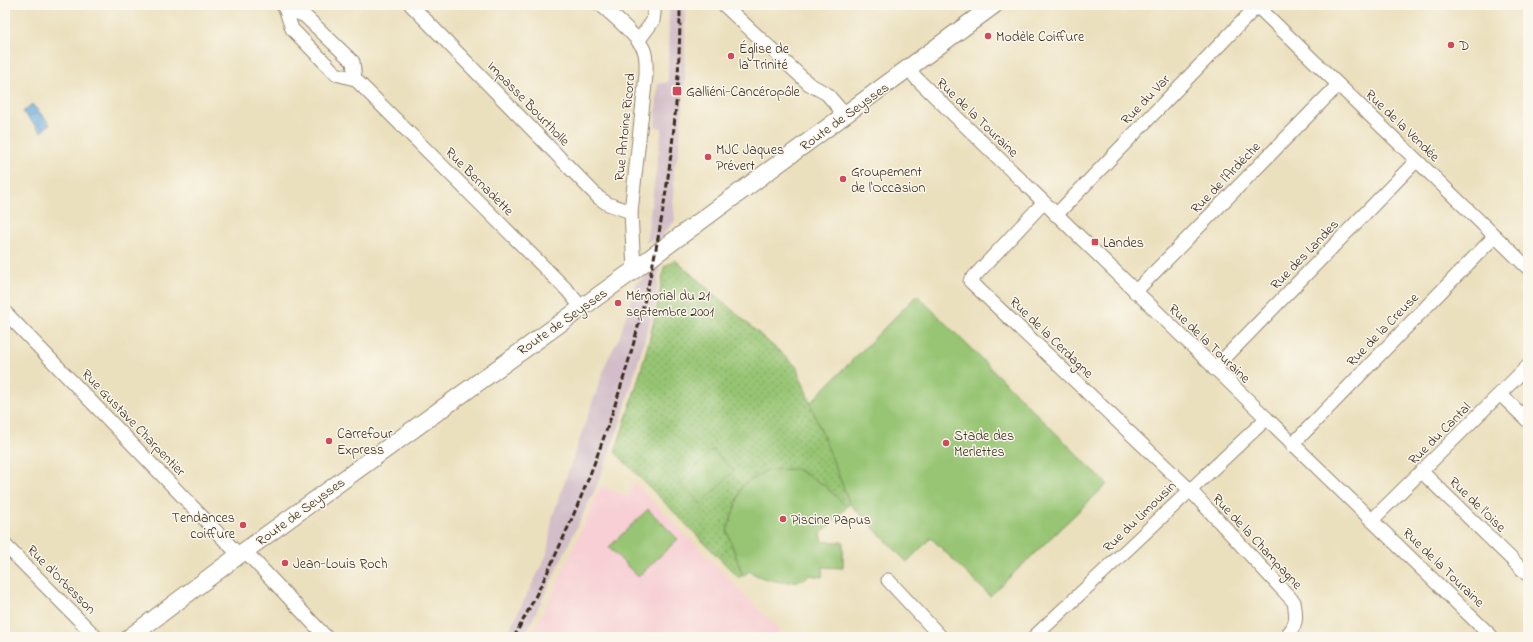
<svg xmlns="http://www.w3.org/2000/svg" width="1533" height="642" viewBox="0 0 1533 642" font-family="'Indie Flower',sans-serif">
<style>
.built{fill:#f7cfd4}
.railway{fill:#d2bdc8}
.park{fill:url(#park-dots);stroke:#697848}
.garden{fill:#97c573;stroke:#697848}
.water{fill:url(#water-waves);stroke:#516a7e}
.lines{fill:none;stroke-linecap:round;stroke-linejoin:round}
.minor-casing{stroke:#93856e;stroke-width:15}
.major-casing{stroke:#93856e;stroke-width:19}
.minor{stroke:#fff;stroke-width:13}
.major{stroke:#fff;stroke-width:17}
.rail{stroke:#3b2a1e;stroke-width:3;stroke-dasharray:6 3;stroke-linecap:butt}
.poi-dot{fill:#d1495b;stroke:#fbf7ec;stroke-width:1.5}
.labels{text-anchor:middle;stroke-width:3;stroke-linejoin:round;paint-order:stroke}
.poi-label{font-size:14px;fill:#3b2a1e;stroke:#fbf7ec;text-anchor:start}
.street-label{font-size:14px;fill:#3b2a1e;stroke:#fbf7ec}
</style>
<defs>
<pattern id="park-dots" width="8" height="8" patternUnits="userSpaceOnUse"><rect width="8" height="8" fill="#97c573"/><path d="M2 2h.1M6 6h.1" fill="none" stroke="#7ca05e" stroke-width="1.8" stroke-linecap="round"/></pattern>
<pattern id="water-waves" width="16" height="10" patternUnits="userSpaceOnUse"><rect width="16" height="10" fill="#67abdd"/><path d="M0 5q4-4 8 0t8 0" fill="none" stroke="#568bb3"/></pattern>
</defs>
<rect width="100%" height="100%" fill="#fbf7ec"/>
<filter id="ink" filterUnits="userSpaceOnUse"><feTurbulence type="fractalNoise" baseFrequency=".025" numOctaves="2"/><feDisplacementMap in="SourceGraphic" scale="8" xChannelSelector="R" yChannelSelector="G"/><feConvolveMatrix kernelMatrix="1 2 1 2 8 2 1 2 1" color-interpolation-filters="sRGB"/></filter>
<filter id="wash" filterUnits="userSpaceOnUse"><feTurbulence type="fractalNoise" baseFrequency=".012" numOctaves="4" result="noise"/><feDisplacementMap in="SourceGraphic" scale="16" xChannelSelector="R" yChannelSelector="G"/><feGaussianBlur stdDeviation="0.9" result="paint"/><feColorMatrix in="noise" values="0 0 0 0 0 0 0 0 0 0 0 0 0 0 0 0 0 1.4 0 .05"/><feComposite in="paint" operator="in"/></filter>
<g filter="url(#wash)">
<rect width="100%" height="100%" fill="#ebe0be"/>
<!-- built -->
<path class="built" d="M 634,482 L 780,631 L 774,637 L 530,637 L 556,587 L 601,486 L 628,497 Z"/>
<!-- railway -->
<path class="railway" d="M 669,5 L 685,5 L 685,80 L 679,151 L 674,168 L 673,200 L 675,221 L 664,233 L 655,304 L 620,424 L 597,485 L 524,637 L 506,637 L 547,554 L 552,518 L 607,361 L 620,336 L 636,283 L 646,277 L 654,238 L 646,243 L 662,128 L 655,127 L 658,84 L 668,82 Z"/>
<!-- park -->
<path class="park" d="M 675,260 L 796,366 L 850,504 L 847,507 L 823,484 L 767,470 L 742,486 L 727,531 L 743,576 L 738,577 L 615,452 C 635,392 655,331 664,267 Z"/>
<!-- garden -->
<g class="garden">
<path d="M 917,295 L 1107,484 L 990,596 L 931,538 L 907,562 L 850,504 L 810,403 Z"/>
<path d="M 712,450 L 734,471 L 701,504 L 680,483 Z"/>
<path d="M 796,469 L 823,484 L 847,507 L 821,534 L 823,542 L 843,542 L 843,568 L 823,567 L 822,577 L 809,575 C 796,588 763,581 749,571 L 743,576 L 727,531 L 742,486 L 767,470 Z"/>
<path d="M 648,509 L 678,539 L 638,577 L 609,547 Z"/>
</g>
<!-- water -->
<path class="water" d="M 32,104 L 50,124 L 41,132 L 23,112 Z"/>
</g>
<g filter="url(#ink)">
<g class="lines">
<!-- minor casing -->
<g class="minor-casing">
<g id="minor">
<path d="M 282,5 L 285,8 L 305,16 L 353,62 L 355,79"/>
<path d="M 411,5 L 599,198 L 608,204 L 631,212"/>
<path d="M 601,5 C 614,17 637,35 644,50 C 647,58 646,67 646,75 L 631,212 L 634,270"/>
<path d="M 724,5 L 809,84 L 827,94 L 845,115"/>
<path d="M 1256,5 L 1528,268"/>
<path d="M 285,8 L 292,29 L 336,74 L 355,79 L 568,291 L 581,307"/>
<path d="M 638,41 L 653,21 L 655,5"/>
<path d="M 909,68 L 916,78 L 1492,637"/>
<path d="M 1043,203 L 970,281 L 1190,490 L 1294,602 C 1297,618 1297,626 1285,637"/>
<path d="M 1056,215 L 1257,6"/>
<path d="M 1135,292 L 1338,85"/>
<path d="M 5,312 L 239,555"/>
<path d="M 1214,369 L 1416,161"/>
<path d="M 1501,395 L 1528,421"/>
<path d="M 1292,445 L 1495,236"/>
<path d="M 1422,472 L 1528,575"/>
<path d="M 1372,520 L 1528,366"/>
<path d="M 5,545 L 96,637"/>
<path d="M 245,551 L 326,637"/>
<path d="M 888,580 L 941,637"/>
<path d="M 1034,637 L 1266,419"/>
</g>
</g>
<!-- major casing -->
<g class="major-casing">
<path id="major" d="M 130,637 L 239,555 L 634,270 L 994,5"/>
</g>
<!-- minor -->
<use href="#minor" class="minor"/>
<!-- major -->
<use href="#major" class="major"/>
<!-- rail -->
<path class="rail" d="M 514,637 C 620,444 680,226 680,5"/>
</g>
</g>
<!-- markers -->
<g class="poi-dot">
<circle cx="988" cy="36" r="4"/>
<circle cx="1451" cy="45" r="4"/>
<circle cx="731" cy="56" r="4"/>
<rect x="672" y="86" width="10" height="10" rx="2"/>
<circle cx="708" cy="157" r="4"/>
<circle cx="843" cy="179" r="4"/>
<rect x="1091" y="238" width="8" height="8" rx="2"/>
<circle cx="618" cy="303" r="4"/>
<circle cx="329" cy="441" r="4"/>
<circle cx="946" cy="443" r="4"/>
<circle cx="783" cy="519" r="4"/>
<circle cx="243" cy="525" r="4"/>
<circle cx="285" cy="563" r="4"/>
</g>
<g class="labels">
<!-- poi labels -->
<g class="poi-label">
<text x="996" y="41">Modèle Coiffure</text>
<text x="1459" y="50">D</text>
<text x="739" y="53">Église de<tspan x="739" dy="16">la Trinité</tspan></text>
<text x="686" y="96">Galliéni-Cancéropôle</text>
<text x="716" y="154">MJC Jaques<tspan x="716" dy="16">Prévert</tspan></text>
<text x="851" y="176">Groupement<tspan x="851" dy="16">de l'Occasion</tspan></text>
<text x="1103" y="247">Landes</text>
<text x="626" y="300">Mémorial du 21<tspan x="626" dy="16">septembre 2001</tspan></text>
<text x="337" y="438">Carrefour<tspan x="337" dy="16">Express</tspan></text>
<text x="954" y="440">Stade des<tspan x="954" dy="16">Merlettes</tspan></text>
<text x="235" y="522" text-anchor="end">Tendances<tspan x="235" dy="16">coiffure</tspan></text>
<text x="791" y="524">Piscine Papus</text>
<text x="293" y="568">Jean-Louis Roch</text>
</g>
<!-- street labels -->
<g class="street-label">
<text transform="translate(1145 99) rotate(-46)" y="5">Rue du Var</text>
<text transform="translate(529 103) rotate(46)" y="5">Impasse Bourtholle</text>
<text transform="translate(844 116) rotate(-36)" y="5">Route de Seysses</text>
<text transform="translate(978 117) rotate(44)" y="5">Rue de la Touraine</text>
<text transform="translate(1403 125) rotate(44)" y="5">Rue de la Vendée</text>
<text transform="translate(624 127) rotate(-84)" y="5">Rue Antoine Ricord</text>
<text transform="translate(1225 177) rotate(-46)" y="5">Rue de l'Ardèche</text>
<text transform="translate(480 181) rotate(45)" y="5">Rue Bernadette</text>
<text transform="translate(1304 254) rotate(-46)" y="5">Rue des Landes</text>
<text transform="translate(562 321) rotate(-35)" y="5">Route de Seysses</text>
<text transform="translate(1382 329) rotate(-46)" y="5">Rue de la Creuse</text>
<text transform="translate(1052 337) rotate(44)" y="5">Rue de la Cerdagne</text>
<text transform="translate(1210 343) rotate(44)" y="5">Rue de la Touraine</text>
<text transform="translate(134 422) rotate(46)" y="5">Rue Gustave Charpentier</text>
<text transform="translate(1439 433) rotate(-45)" y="5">Rue du Cantal</text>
<text transform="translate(1478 504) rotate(44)" y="5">Rue de l'Oise</text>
<text transform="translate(300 511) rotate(-36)" y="5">Route de Seysses</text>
<text transform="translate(1139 516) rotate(-44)" y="5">Rue du Limousin</text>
<text transform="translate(1258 541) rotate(47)" y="5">Rue de la Champagne</text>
<text transform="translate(1444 567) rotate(44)" y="5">Rue de la Touraine</text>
<text transform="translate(62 579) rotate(45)" y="5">Rue d'Orbesson</text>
</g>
</g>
<!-- margin -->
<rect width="1533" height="642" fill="none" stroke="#fbf7ec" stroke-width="20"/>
</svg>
